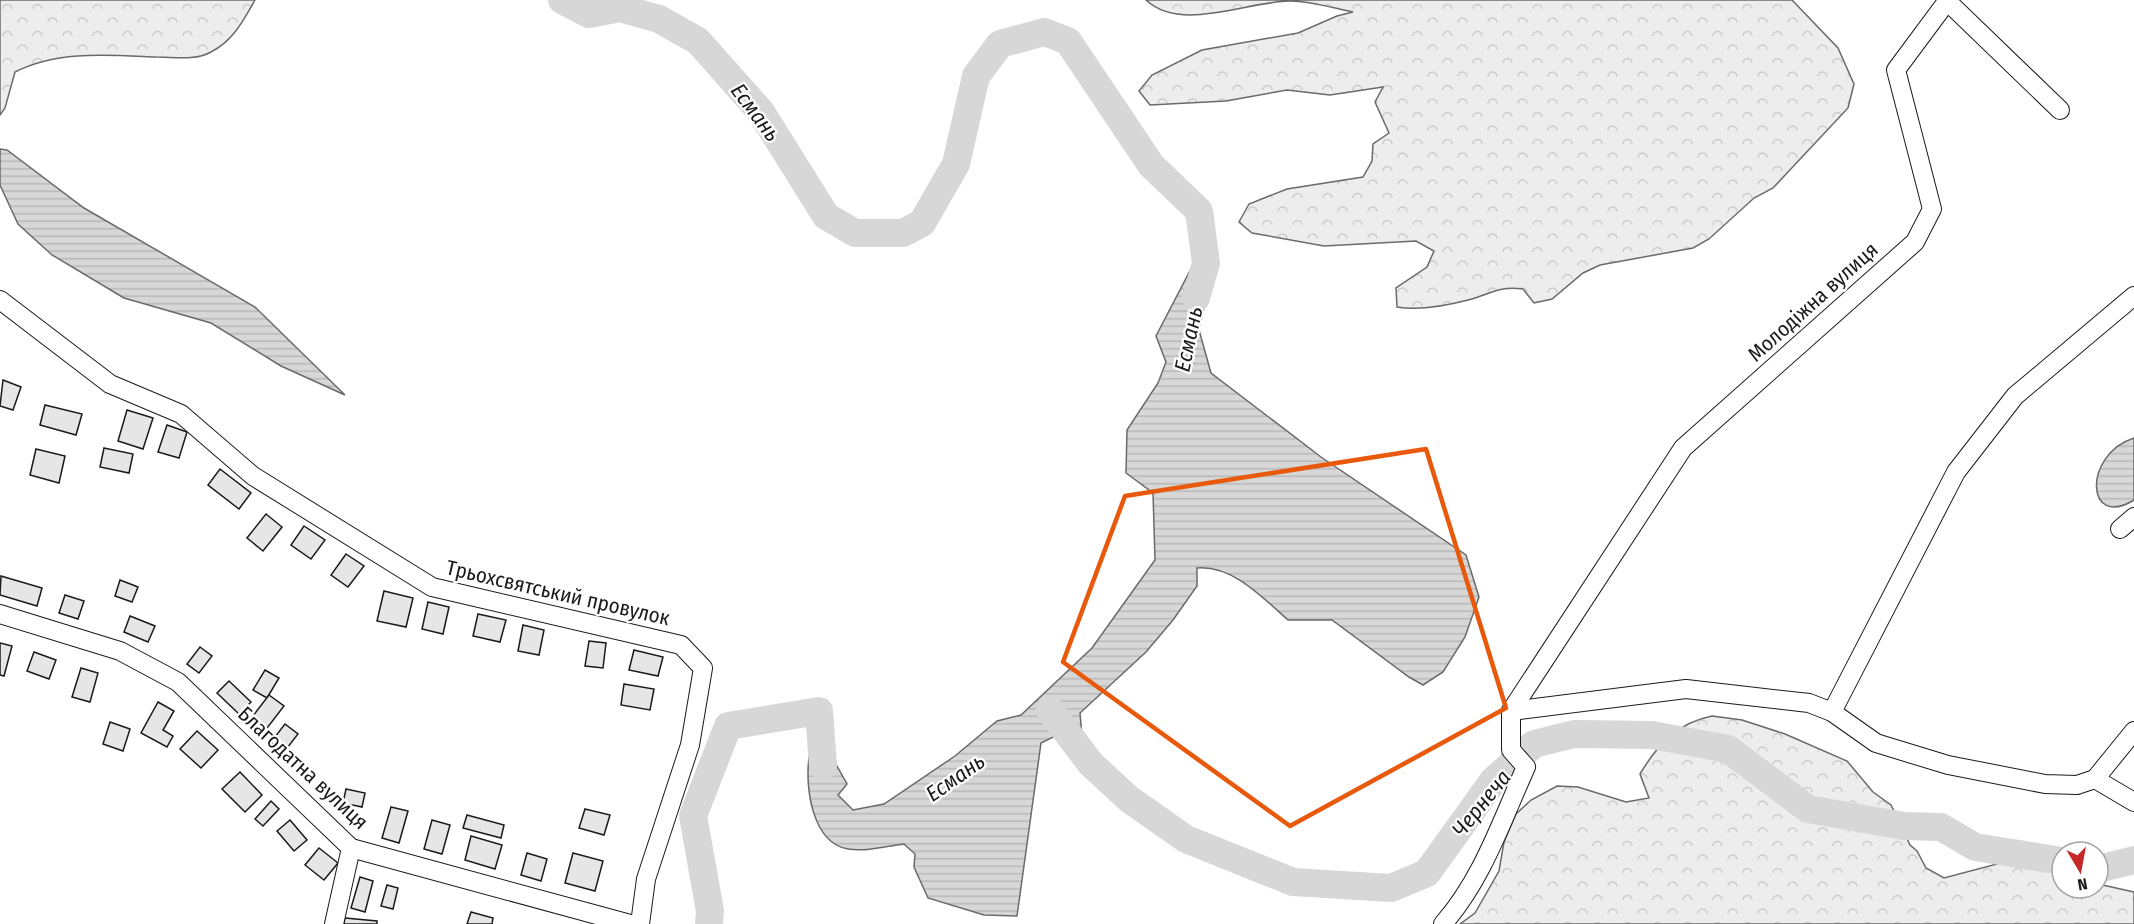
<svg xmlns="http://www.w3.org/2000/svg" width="2134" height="924" viewBox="0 0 2134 924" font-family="'Fira Sans Condensed',sans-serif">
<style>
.forest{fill:url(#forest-crowns);stroke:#6a6a6a;stroke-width:1.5}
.water{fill:url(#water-rules);stroke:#6a6a6a;stroke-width:1.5}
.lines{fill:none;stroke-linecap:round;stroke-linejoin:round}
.river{stroke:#d7d7d7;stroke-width:28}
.building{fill:#e6e6e6;stroke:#1a1a1a;stroke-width:1.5}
.minor-casing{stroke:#1a1a1a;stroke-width:20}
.minor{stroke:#fff;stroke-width:18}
.marked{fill:none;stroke:#e8590c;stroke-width:4.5;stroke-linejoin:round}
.labels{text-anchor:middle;stroke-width:4.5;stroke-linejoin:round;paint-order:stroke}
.street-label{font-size:21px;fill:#1a1a1a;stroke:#fff}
.water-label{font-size:22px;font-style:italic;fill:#1a1a1a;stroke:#fff}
</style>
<defs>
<pattern id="forest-crowns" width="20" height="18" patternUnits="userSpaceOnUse" patternTransform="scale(1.5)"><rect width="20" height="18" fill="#ededed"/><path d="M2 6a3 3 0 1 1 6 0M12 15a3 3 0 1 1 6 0" fill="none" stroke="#cbcbcb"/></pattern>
<pattern id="water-rules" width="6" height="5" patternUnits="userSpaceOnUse" patternTransform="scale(1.5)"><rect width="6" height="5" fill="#d7d7d7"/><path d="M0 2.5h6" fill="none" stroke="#b8b8b8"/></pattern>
</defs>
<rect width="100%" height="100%" fill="#fff"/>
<!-- forest -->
<g class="forest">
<path d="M 0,0 L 255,0 C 243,21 233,41 211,52 C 195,61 174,57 156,57 C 110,55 57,50 15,72 L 5,108 L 0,115 Z"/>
<path d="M 1146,0 L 1792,0 L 1838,48 L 1854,84 L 1848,108 L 1773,188 L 1754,198 L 1709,239 L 1693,248 L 1600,265 L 1583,273 L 1552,299 L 1534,303 L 1523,289 C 1497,286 1491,294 1468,300 C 1445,306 1420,311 1397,307 L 1396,288 L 1427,267 L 1434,251 L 1416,241 L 1324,246 L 1252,233 L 1239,222 L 1249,204 L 1287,189 L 1363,177 L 1372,161 L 1373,144 L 1389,133 L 1375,102 L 1383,87 L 1330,95 L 1287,90 L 1226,101 L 1150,105 L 1139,91 L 1152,75 L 1202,50 L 1298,33 L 1337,16 L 1353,12 C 1333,8 1310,1 1290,1 C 1248,1 1181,33 1146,0 Z"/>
<path d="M 1712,716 L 1742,720 L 1785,734 L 1847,761 L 1873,792 L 1891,805 L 1910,845 L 1917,851 L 1926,868 L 1944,878 L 2046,851 L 2062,862 L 2062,888 L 2098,888 L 2098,884 L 2134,892 L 2134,924 L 1460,924 L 1475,913 L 1499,871 L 1504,842 L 1516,814 L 1531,800 L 1557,786 L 1578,787 L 1626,802 L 1649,798 L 1640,774 C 1658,744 1677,723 1712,716 Z"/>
</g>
<!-- water -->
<g class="water">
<path d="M 0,149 L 7,150 L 84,208 L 255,307 L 345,395 L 281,366 L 211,323 L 124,298 L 52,255 L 18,224 L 0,185 Z"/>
<path d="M 1206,263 L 1208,290 L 1199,330 L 1211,373 L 1321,457 L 1466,555 L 1479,597 L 1465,637 L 1443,672 L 1423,685 L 1409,677 L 1332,620 L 1288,620 C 1263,598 1233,565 1197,568 L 1197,586 L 1173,620 L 1146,652 L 1080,713 L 1082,737 L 1065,731 L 1041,743 L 1017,916 L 984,915 L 928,898 L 914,867 L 915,854 L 904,844 C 886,846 866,852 848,849 C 812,843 805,787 809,758 C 811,748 817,737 820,727 L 828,750 L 847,784 L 838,795 L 853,810 L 884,804 L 955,756 L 997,721 L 1021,715 L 1092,648 L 1155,560 L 1153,493 L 1126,473 L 1127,430 L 1158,383 L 1166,362 L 1156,336 L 1193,265 Z"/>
<path d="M 2134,438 L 2134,500 C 2086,530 2082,455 2134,438 Z"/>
</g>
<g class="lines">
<!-- river -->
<g class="river">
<path d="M 562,0 L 589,14 L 620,8 L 659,19 L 698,41 L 761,112 L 826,216 L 855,233 L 903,233 L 922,223 L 956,164 L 976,76 L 1000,44 L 1044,32 L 1068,41 L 1151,165 L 1199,211 L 1206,263 L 1196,298"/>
<path d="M 1050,710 L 1091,764 L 1129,799 L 1186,839 L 1293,882 L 1391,888 L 1427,873 L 1493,781 L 1534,744 L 1574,734 L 1652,735 L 1728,749 L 1808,809 L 1904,826 L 1941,827 L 1975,847 L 2062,861"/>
<path d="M 2098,869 L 2134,860"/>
<path d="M 709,924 L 710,911 L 693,816 L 728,726 L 819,711 L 823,766"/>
</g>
</g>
<!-- building -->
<g class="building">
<path d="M 3,380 L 21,387 L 13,410 L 0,406 Z"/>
<path d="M 45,405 L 82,414 L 76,435 L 40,425 Z"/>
<path d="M 127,410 L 153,418 L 143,449 L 118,441 Z"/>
<path d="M 167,425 L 187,432 L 179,458 L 158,452 Z"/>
<path d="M 104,448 L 133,454 L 129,473 L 100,467 Z"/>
<path d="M 36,449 L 65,456 L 59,483 L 30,475 Z"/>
<path d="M 220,469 L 251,493 L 239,509 L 208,485 Z"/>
<path d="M 266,514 L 282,527 L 263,551 L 247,538 Z"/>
<path d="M 304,526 L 325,540 L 311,559 L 291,545 Z"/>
<path d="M 346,554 L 364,566 L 348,587 L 331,575 Z"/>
<path d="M 1,576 L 42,588 L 37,606 L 0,595 Z"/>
<path d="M 120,580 L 138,587 L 132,602 L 115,596 Z"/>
<path d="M 384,591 L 413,598 L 406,627 L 377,621 Z"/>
<path d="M 65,595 L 84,601 L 78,619 L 59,613 Z"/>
<path d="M 428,602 L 449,607 L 443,634 L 422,629 Z"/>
<path d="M 478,614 L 506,620 L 500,642 L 473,636 Z"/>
<path d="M 130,616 L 155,626 L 148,642 L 124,632 Z"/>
<path d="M 523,625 L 544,630 L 539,655 L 518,651 Z"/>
<path d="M 589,641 L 606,643 L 603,668 L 585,666 Z"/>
<path d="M 0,643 L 12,646 L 4,676 L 0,675 Z"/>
<path d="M 200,647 L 212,656 L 199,673 L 187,664 Z"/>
<path d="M 634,650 L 663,657 L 658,676 L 629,670 Z"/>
<path d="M 34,652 L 56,660 L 49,679 L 27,671 Z"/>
<path d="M 81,668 L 98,673 L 90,702 L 72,697 Z"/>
<path d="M 265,670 L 279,678 L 267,698 L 253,690 Z"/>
<path d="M 229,681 L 251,702 L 239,714 L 217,693 Z"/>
<path d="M 624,684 L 654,689 L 650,710 L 621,705 Z"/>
<path d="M 269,695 L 284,706 L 264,732 L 249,721 Z"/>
<path d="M 158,702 L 174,711 L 163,730 L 173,736 L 167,747 L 141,733 Z"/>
<path d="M 110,722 L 130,729 L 123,751 L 103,744 Z"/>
<path d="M 285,724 L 298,734 L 284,752 L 271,742 Z"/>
<path d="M 197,731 L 218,750 L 201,768 L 180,749 Z"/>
<path d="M 240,772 L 262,795 L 245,812 L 222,789 Z"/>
<path d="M 346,789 L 365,793 L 362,807 L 343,803 Z"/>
<path d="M 271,801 L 279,809 L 263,826 L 255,819 Z"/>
<path d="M 391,807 L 408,811 L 399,843 L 382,838 Z"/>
<path d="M 585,809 L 610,815 L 604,835 L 579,828 Z"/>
<path d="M 467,815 L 504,825 L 501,838 L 463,828 Z"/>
<path d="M 290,820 L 307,840 L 294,851 L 277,831 Z"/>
<path d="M 432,820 L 450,825 L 442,854 L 424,849 Z"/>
<path d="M 471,836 L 502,845 L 495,869 L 465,860 Z"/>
<path d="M 319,848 L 338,863 L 324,880 L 305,865 Z"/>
<path d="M 527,853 L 547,859 L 541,881 L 521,875 Z"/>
<path d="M 573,853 L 603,861 L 595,891 L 565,883 Z"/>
<path d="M 360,877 L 373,881 L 365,912 L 351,908 Z"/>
<path d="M 387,885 L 398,888 L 393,909 L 381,906 Z"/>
<path d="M 471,912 L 493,918 L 492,924 L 467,924 Z"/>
<path d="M 345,918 L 377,921 L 377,924 L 344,924 Z"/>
</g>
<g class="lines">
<!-- minor casing -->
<g class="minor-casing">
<g id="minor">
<path d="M 1947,1 L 2060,110"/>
<path d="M 0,300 L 110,384 L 181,414 L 253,476 L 432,587 L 681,645 L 703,668 L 690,745 L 646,879 L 640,924"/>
<path d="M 2120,529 L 2134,517"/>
<path d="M 0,614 L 120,651 L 178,682 L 351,848 L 630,924"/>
<path d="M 1511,711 L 1686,689 L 1809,703 L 1832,712 L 1876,743 L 1948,765 L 2045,784 L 2077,785 L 2095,779 L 2134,802"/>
<path d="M 1832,712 L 1956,472 L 2015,396 L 2134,296"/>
<path d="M 2095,779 L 2134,731"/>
<path d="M 334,924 L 351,848"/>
<path d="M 1443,924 C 1483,878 1501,822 1526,767 L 1511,750 L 1511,711 L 1683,448 L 1915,242 L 1932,209 L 1896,70 L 1948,0"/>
</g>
</g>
<!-- minor -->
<use href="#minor" class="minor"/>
</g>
<!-- marked area -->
<path class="marked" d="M 1426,449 L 1506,708 L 1290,826 L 1063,662 L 1125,496 Z"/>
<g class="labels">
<!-- street labels -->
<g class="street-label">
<text transform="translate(1813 302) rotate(-42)" y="7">Молодіжна вулиця</text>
<text transform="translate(558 593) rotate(13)" y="7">Трьохсвятський провулок</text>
<text transform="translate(303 768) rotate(43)" y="7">Благодатна вулиця</text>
</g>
<!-- water labels -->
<g class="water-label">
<text transform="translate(756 112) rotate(53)" y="8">Есмань</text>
<text transform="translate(1188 339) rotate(-78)" y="8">Есмань</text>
<text transform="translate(955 777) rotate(-35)" y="8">Есмань</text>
<text transform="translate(1481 803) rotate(-51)" y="8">Чернеча</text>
</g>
</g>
<!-- north arrow -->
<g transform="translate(2080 870) rotate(170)"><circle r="28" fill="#ffffff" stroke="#a3a3a3" stroke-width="1.5"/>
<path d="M0-4.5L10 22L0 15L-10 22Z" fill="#c62828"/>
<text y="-9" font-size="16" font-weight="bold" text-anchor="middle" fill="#1a1a1a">N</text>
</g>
</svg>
